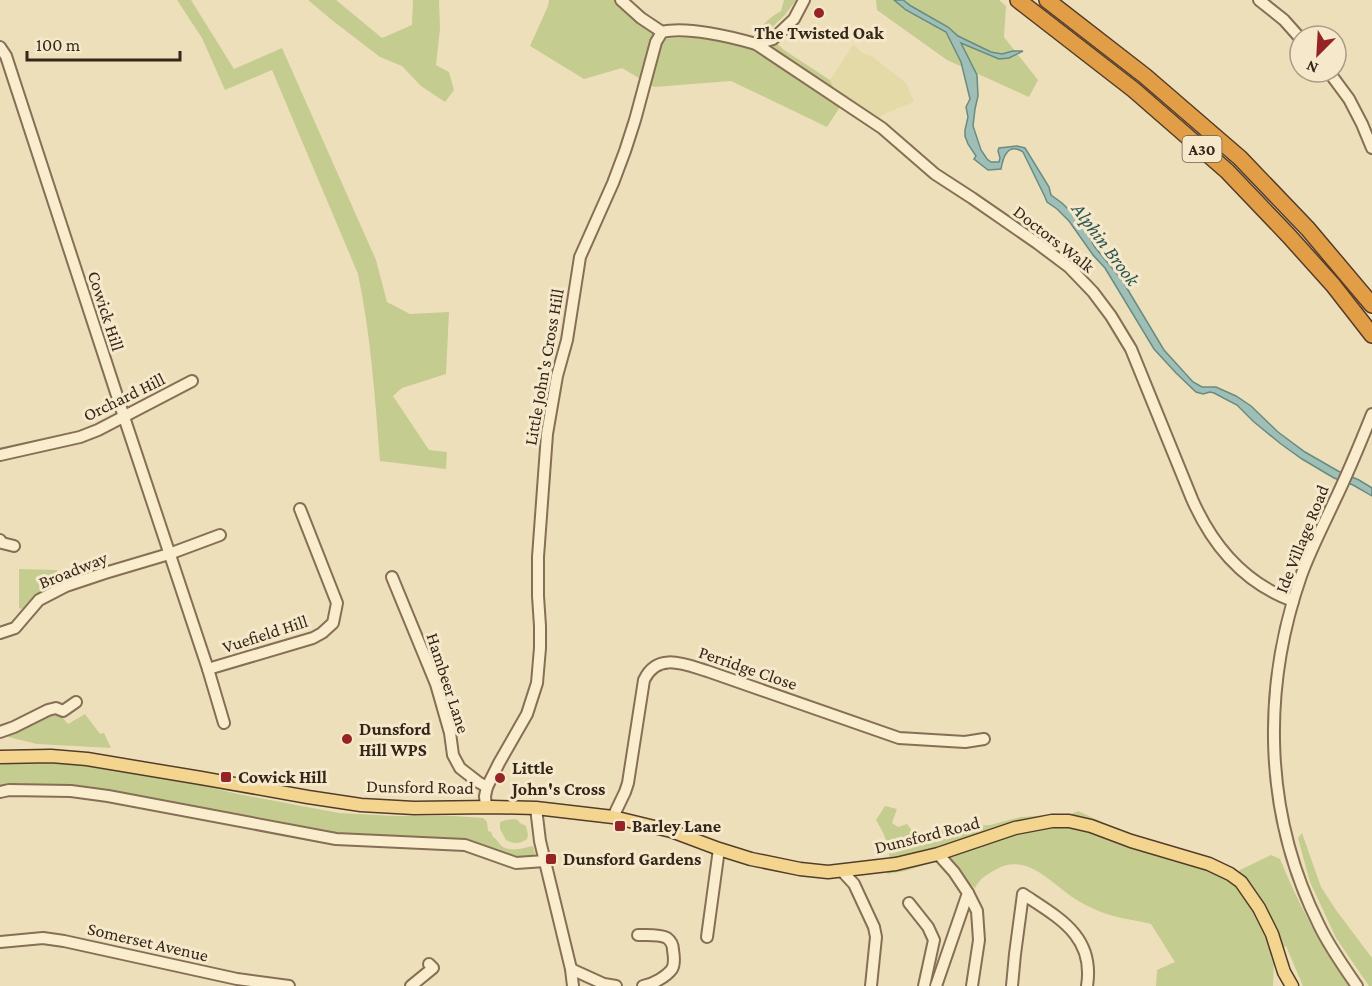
<svg xmlns="http://www.w3.org/2000/svg" width="1372" height="986" viewBox="0 0 1372 986" font-family="'Crimson Pro',serif">
<style>
.farmland{fill:#e4daa8}
.green{fill:#c5cc8f}
.water{fill:#9fbfb6;stroke:#678c83;stroke-width:1.5}
.lines{fill:none;stroke-linecap:round;stroke-linejoin:round}
.minor-casing{stroke:#866f55;stroke-width:14}
.major-casing{stroke:#533d2a;stroke-width:15}
.highway-casing{stroke:#533d2a;stroke-width:18}
.minor{stroke:#f9edce;stroke-width:10}
.major{stroke:#f4d590;stroke-width:12}
.highway{stroke:#e29e47;stroke-width:15}
.poi-dot{fill:#962424;stroke:#f6e9cb;stroke-width:2}
.labels{text-anchor:middle;stroke-width:6;stroke-linejoin:round;paint-order:stroke}
.shield{fill:#f6e9cb;stroke:#6e614f;stroke-width:1.5}
.shield-label{font-size:16px;font-weight:bold;fill:#34271a}
.poi-label{font-size:18px;font-weight:bold;fill:#34271a;stroke:#f6e9cb;text-anchor:start}
.street-label{font-size:18px;fill:#34271a;stroke:#f6e9cb}
.water-label{font-size:20px;font-style:italic;fill:#295552;stroke:#f6e9cb}
</style>
<rect width="100%" height="100%" fill="#eedfbb"/>
<!-- farmland -->
<path class="farmland" d="M 853,45 L 863,53 L 873,57 L 906,83 L 914,102 L 886,113 L 877,119 L 853,103 L 847,96 L 833,87 L 830,80 Z"/>
<!-- green -->
<g class="green">
<path d="M 177,0 L 191,0 L 234,69 L 282,48 L 376,260 L 387,302 L 410,314 L 449,312 L 446,374 L 402,388 L 393,396 L 429,450 L 447,452 L 446,469 L 380,461 C 375,398 371,336 358,274 L 272,70 L 225,90 L 202,38 Z"/>
<path d="M 308,0 L 336,0 L 382,38 L 412,25 L 413,0 L 439,0 L 440,29 L 436,65 L 449,72 L 454,90 L 445,102 L 421,86 L 402,66 L 380,57 L 333,21 Z"/>
<path d="M 549,0 L 616,0 L 639,22 L 663,39 C 695,36 713,39 744,46 C 757,34 765,19 781,11 L 784,0 L 796,0 L 785,15 L 766,33 L 784,50 L 830,80 L 833,87 L 847,96 L 827,127 L 731,81 L 654,87 L 622,68 L 584,79 L 530,46 L 548,6 Z"/>
<path d="M 876,0 L 999,0 L 1006,6 L 1004,37 L 1038,80 L 1029,97 L 947,60 L 877,10 Z"/>
<path d="M 19,569 L 57,570 L 61,580 C 44,588 34,594 22,609 L 19,608 Z"/>
<path d="M 85,714 L 100,734 L 104,733 L 111,748 L 37,744 L 4,736 C 14,732 48,714 56,715 C 62,716 64,719 68,724 Z"/>
<path d="M 15,762 L 69,763 L 116,768 L 167,777 L 238,794 L 339,813 L 396,816 L 454,816 L 483,818 L 487,822 L 488,831 L 491,832 L 493,837 C 497,839 499,844 503,847 C 513,852 523,848 533,846 L 535,854 L 533,859 L 513,859 L 494,849 L 446,838 L 351,837 L 140,799 L 0,788 L 0,765 Z"/>
<path d="M 885,806 L 897,809 L 892,823 L 898,827 L 907,824 L 918,839 L 923,838 L 941,828 L 990,825 L 1021,817 L 1063,814 L 1069,815 L 1078,811 L 1126,833 L 1129,845 L 1215,872 L 1231,881 L 1240,870 L 1271,855 L 1280,859 C 1298,903 1321,947 1349,986 L 1303,986 L 1286,946 L 1274,959 L 1273,986 L 1156,986 L 1157,970 L 1175,962 L 1151,924 C 1135,920 1116,918 1101,912 C 1091,908 1081,903 1072,897 C 1049,881 1025,852 995,870 C 985,876 981,877 975,888 L 963,879 L 950,857 L 905,871 L 887,874 C 893,852 887,839 876,820 Z"/>
<path d="M 514,819 L 518,820 L 520,823 L 526,826 L 528,835 L 527,839 C 520,844 514,844 506,840 L 500,829 L 500,822 L 506,820 Z"/>
<path d="M 1302,833 L 1321,887 L 1336,910 L 1372,958 L 1372,986 L 1369,986 L 1336,938 L 1310,882 L 1298,838 Z"/>
</g>
<!-- water -->
<path class="water" d="M 894,0 L 903,0 L 911,6 L 948,27 L 958,36 L 991,52 L 1002,54 L 1013,51 L 1023,51 L 1009,58 L 999,59 L 961,43 L 977,75 L 978,96 L 975,109 L 973,126 L 981,150 L 987,159 L 991,162 L 999,162 L 1000,158 L 998,151 L 999,148 L 1017,146 L 1025,148 L 1049,187 L 1051,195 L 1062,203 L 1084,225 L 1094,246 L 1122,280 L 1164,350 L 1193,382 L 1202,387 L 1216,387 L 1236,396 L 1251,406 L 1278,432 L 1305,452 L 1338,471 L 1359,480 L 1372,488 L 1372,496 L 1353,485 L 1334,478 L 1302,459 L 1281,444 L 1254,422 L 1237,405 L 1214,393 L 1210,392 L 1203,394 L 1196,392 L 1176,373 L 1154,349 L 1105,268 L 1093,255 L 1069,221 L 1057,209 L 1047,202 L 1045,197 L 1023,152 C 1008,142 1003,157 1001,169 L 988,170 L 974,159 L 976,156 L 968,144 L 965,136 L 965,130 L 968,117 L 966,107 L 970,99 L 961,62 L 946,32 L 906,10 Z"/>
<g class="lines">
<!-- minor casing -->
<g class="minor-casing">
<g id="minor">
<path d="M 621,0 L 641,18 L 662,32"/>
<path d="M 1259,0 L 1284,20 L 1300,38"/>
<path d="M 756,44 L 773,39 L 794,19 L 804,0"/>
<path d="M 0,47 L 6,56 L 124,417 L 208,669 L 224,723"/>
<path d="M 1329,72 L 1349,99 L 1362,124 L 1372,148"/>
<path d="M 0,455 L 80,437 L 98,430 L 192,381"/>
<path d="M 0,540 L 2,543 L 14,546"/>
<path d="M 392,577 L 436,684 L 450,733 L 453,755 L 460,768 L 478,782 L 487,787"/>
<path d="M 0,633 L 15,628 L 39,600 L 66,586 L 105,573 L 169,554 L 220,535"/>
<path d="M 208,669 L 313,638 L 322,633 L 333,623 L 337,603 L 300,509"/>
<path d="M 0,732 L 14,727 L 48,710 L 56,708 L 63,711 L 76,702"/>
<path d="M 0,792 L 9,790 L 71,791 L 108,796 L 336,839 L 465,845 L 516,863 L 545,861"/>
<path d="M 486,807 L 485,796 L 487,787 L 499,763 L 527,714 L 537,683 L 540,648 L 540,626 L 538,596 L 538,557 L 547,434 L 557,376 L 567,340 L 580,257 L 613,183 L 625,151 L 635,120 L 656,42 L 662,32 C 686,26 732,37 756,44 L 882,128 L 935,174 L 972,198 L 1037,243 L 1069,267 L 1093,292 L 1111,316 L 1131,349 L 1192,499 C 1213,547 1244,583 1293,601"/>
<path d="M 536,808 L 540,841 L 571,969 L 573,986"/>
<path d="M 613,817 L 625,792 L 628,783 L 644,680 C 657,652 684,664 707,671 L 899,738 L 965,742 L 984,739"/>
<path d="M 842,871 L 854,884 L 874,927 L 876,937 L 871,986"/>
<path d="M 968,893 L 977,911 L 979,940 L 972,986"/>
<path d="M 909,903 L 928,927 L 934,940 L 924,986"/>
<path d="M 638,935 C 647,935 660,934 667,938 C 671,941 673,946 673,950 C 674,956 675,964 672,969 C 666,977 653,984 643,986"/>
<path d="M 707,937 L 719,849"/>
<path d="M 0,942 L 43,938 L 64,941 L 237,979 L 289,986"/>
<path d="M 571,969 L 604,984 L 616,986"/>
<path d="M 411,986 L 433,968 L 429,964"/>
<path d="M 936,986 L 968,893 L 954,872 L 938,854"/>
<path d="M 1012,986 L 1015,954 L 1023,894 C 1059,918 1095,936 1087,986"/>
<path d="M 1357,986 C 1343,966 1329,946 1319,925 C 1264,815 1261,691 1301,576 C 1310,551 1323,526 1334,502 C 1348,473 1360,444 1372,414"/>
</g>
</g>
<!-- major casing -->
<g class="major-casing">
<path id="major" d="M 0,757 L 51,756 L 87,759 L 201,778 L 308,797 L 361,805 L 414,808 L 492,807 L 536,808 L 613,817 L 671,831 L 719,849 L 751,859 L 800,869 L 828,872 L 896,864 L 938,854 L 1015,828 L 1052,821 L 1069,821 L 1091,826 L 1131,841 L 1209,864 L 1230,874 L 1241,882 L 1259,908 L 1272,934 L 1284,972 L 1292,986"/>
</g>
<!-- highway casing -->
<g class="highway-casing">
<g id="highway">
<path d="M 1018,0 L 1134,90 L 1227,171 L 1289,236 L 1333,285 L 1372,335"/>
<path d="M 1047,0 L 1145,76 L 1240,158 L 1308,229 L 1372,305"/>
</g>
</g>
<!-- minor -->
<use href="#minor" class="minor"/>
<!-- major -->
<use href="#major" class="major"/>
<!-- highway -->
<use href="#highway" class="highway"/>
</g>
<!-- markers -->
<g class="poi-dot">
<circle cx="819" cy="13" r="6"/>
<circle cx="347" cy="739" r="6"/>
<rect x="220" y="771" width="12" height="12" rx="3"/>
<circle cx="500" cy="778" r="6"/>
<rect x="614" y="820" width="12" height="12" rx="3"/>
<rect x="545" y="853" width="12" height="12" rx="3"/>
</g>
<g class="labels">
<!-- shield labels -->
<rect class="shield" x="1182.5" y="136" width="39" height="26" rx="4.5"/>
<g class="shield-label">
<text x="1202" y="155">A30</text>
</g>
<!-- poi labels -->
<g class="poi-label">
<text x="819" y="39" text-anchor="middle">The Twisted Oak</text>
<text x="359" y="735">Dunsford<tspan x="359" dy="21">Hill WPS</tspan></text>
<text x="512" y="774">Little<tspan x="512" dy="21">John's Cross</tspan></text>
<text x="238" y="783">Cowick Hill</text>
<text x="632" y="832">Barley Lane</text>
<text x="563" y="865">Dunsford Gardens</text>
</g>
<!-- street labels -->
<g class="street-label">
<text transform="translate(1054 239) rotate(38)" y="6">Doctors Walk</text>
<text transform="translate(106 311) rotate(72)" y="6">Cowick Hill</text>
<text transform="translate(544 367) rotate(-80)" y="6">Little John's Cross Hill</text>
<text transform="translate(124 397) rotate(-26)" y="6">Orchard Hill</text>
<text transform="translate(1302 539) rotate(-68)" y="6">Ide Village Road</text>
<text transform="translate(73 570) rotate(-22)" y="6">Broadway</text>
<text transform="translate(265 634) rotate(-18)" y="6">Vuefield Hill</text>
<text transform="translate(748 668) rotate(19)" y="6">Perridge Close</text>
<text transform="translate(448 683) rotate(72)" y="6">Hambeer Lane</text>
<text transform="translate(420 787) rotate(1)" y="6">Dunsford Road</text>
<text transform="translate(927 835) rotate(-14)" y="6">Dunsford Road</text>
<text transform="translate(148 942) rotate(13)" y="6">Somerset Avenue</text>
</g>
<!-- water labels -->
<g class="water-label">
<text transform="translate(1106 244) rotate(53)" y="7">Alphin Brook</text>
</g>
</g>
<!-- north arrow -->
<g transform="translate(1318 54) rotate(204)"><circle r="28" fill="#f6e9cb" stroke="#a89b84" stroke-width="1.5"/>
<path d="M0-4.5L10 22L0 15L-10 22Z" fill="#962424"/>
<text y="-9" font-size="16" font-weight="bold" text-anchor="middle" fill="#34271a">N</text>
</g>
<!-- scale -->
<path d="M27 51v9h153v-9" fill="none" stroke="#34271a" stroke-width="3"/>
<text x="36" y="51" font-size="18" fill="#34271a" stroke="#f6e9cb" stroke-width="4.5" paint-order="stroke">100 m</text>
</svg>
